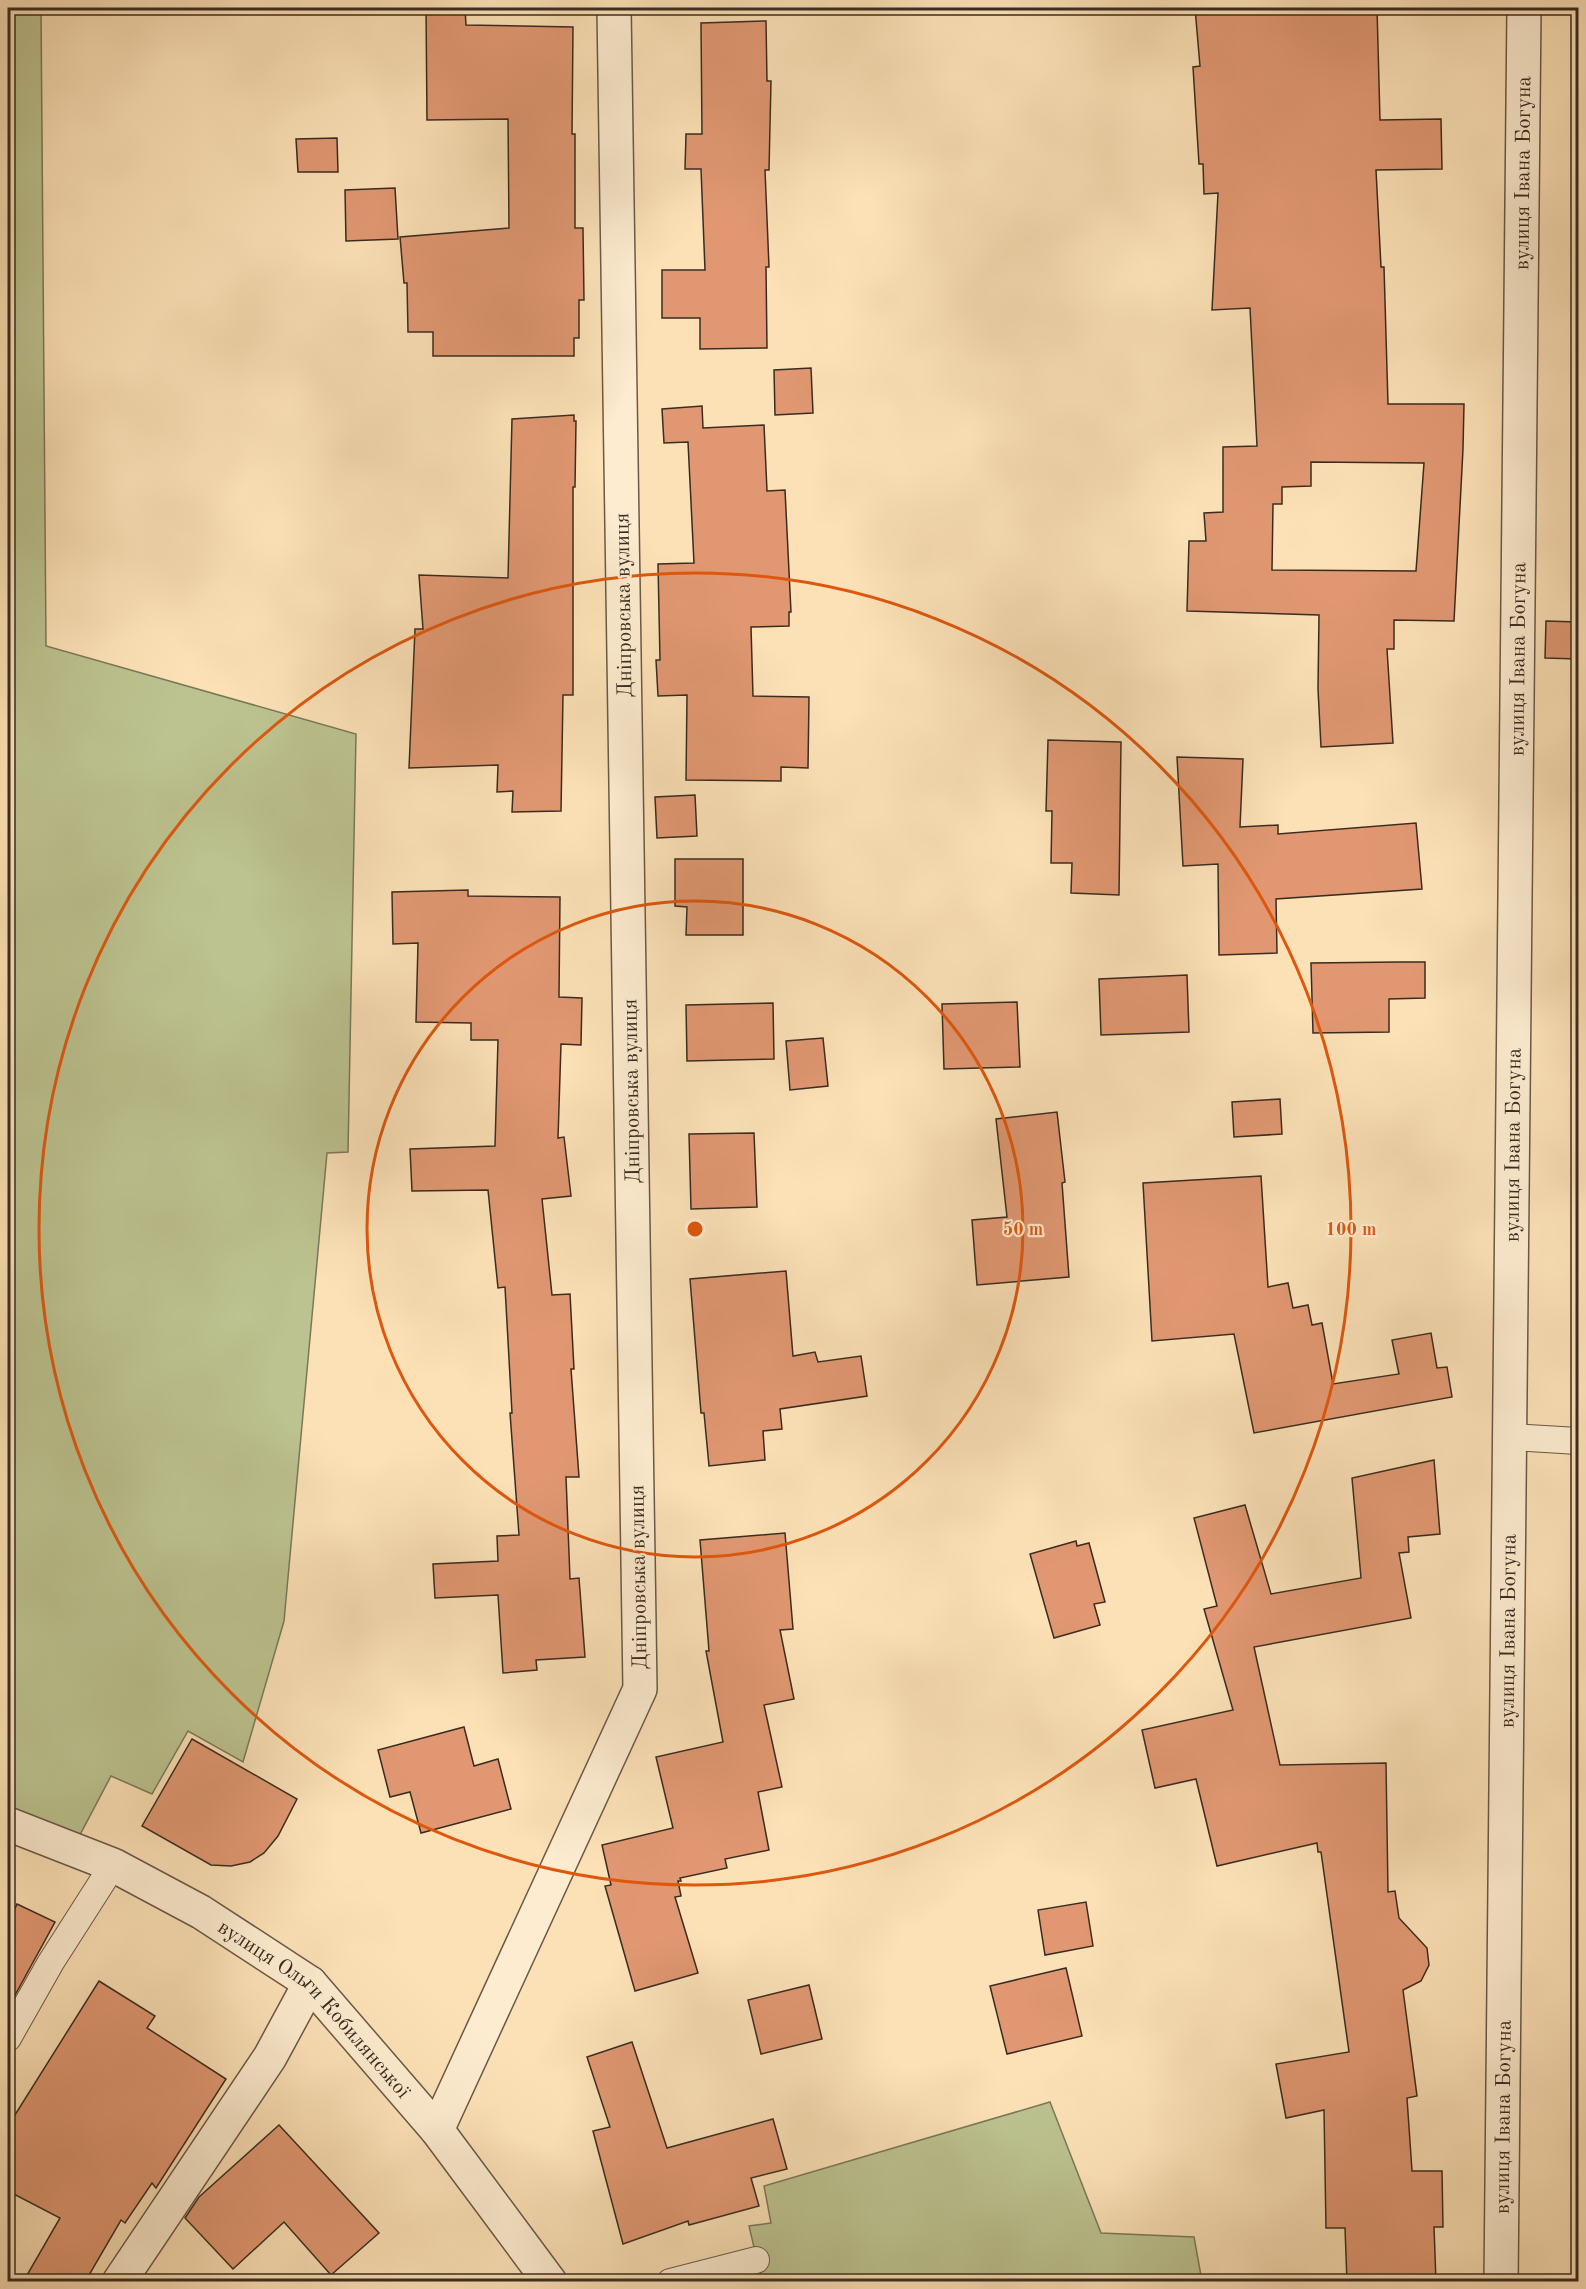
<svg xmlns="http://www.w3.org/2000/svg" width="1586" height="2289" viewBox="0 0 1586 2289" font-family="'Old Standard TT',serif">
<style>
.green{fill:#bcc390;stroke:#7a7858;stroke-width:1.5}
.building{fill:#e19872;stroke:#392c20;stroke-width:1.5;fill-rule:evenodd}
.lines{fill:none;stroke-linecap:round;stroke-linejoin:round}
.lane-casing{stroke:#6a5946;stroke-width:28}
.street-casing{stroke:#6a5946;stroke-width:36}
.lane{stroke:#fdecd0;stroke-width:26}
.street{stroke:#fdecd0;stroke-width:33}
.ring{fill:none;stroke:#df570d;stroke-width:3}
.labels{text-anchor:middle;stroke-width:4.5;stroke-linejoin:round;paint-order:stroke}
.street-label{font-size:21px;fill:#392c20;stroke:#fdecd0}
.centre{fill:#df570d;stroke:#fdecd0;stroke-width:3}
.ring-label{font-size:18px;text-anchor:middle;font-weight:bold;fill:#df570d;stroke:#fdecd0;stroke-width:4.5;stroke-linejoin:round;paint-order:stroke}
</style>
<rect width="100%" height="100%" fill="#fce1b7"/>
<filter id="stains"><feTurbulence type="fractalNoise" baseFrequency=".00333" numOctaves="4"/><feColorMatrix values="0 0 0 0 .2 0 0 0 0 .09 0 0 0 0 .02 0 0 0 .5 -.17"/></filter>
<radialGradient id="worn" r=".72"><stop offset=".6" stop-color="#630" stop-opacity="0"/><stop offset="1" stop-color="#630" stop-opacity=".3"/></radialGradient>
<!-- green -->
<g class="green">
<path d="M 8,8 L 41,8 L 46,646 L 356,734 L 348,1152 L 327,1153 L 284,1621 L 243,1762 L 188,1731 L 152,1794 L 111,1776 L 73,1848 L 8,1824 Z"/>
<path d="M 1050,2102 L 1101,2233 L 1194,2237 L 1202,2281 L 762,2281 L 749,2226 L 771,2223 L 764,2186 Z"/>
</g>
<!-- building -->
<g class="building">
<path d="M 426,8 L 465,8 L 466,25 L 573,27 L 572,134 L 575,134 L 575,228 L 583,228 L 584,300 L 579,300 L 579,338 L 574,338 L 574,356 L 433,356 L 433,332 L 408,332 L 407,283 L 404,283 L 400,237 L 509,228 L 508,119 L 427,120 Z"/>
<path d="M 1195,8 L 1377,8 L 1380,120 L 1441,119 L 1442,169 L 1376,170 L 1381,267 L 1384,267 L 1388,404 L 1464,404 L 1463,449 L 1454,621 L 1394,620 L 1394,649 L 1387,649 L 1393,743 L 1321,747 L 1318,689 L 1319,615 L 1187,611 L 1189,541 L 1206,541 L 1204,513 L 1223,512 L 1223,447 L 1257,446 L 1250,308 L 1212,310 L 1218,193 L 1204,194 L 1203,164 L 1199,164 L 1193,67 L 1200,66 ZM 1311,462 L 1424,463 L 1416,571 L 1272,570 L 1273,504 L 1282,504 L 1282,487 L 1311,486 Z"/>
<path d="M 766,21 L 767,81 L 771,81 L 769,170 L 765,170 L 769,267 L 766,267 L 767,348 L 700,349 L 700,318 L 662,318 L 662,270 L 705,270 L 701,169 L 685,169 L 686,134 L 702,134 L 701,23 Z"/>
<path d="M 337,138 L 338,172 L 298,172 L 296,139 Z"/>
<path d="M 395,188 L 398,239 L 346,241 L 345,190 Z"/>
<path d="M 811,368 L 813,413 L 775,415 L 774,370 Z"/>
<path d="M 702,406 L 703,428 L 764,425 L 767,491 L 785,490 L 791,612 L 789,612 L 789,626 L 751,627 L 753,696 L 809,697 L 808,768 L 781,767 L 781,781 L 686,780 L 687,695 L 658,696 L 656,660 L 660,660 L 658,564 L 694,563 L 688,442 L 664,443 L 662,409 Z"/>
<path d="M 574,415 L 574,421 L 576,421 L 575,487 L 573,487 L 573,695 L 563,695 L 561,811 L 512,812 L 513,791 L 497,792 L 498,765 L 409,768 L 415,629 L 423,629 L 419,575 L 508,578 L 512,419 Z"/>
<path d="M 1546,621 L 1578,622 L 1578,659 L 1545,658 Z"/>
<path d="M 1048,740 L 1121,742 L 1119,895 L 1071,893 L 1072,863 L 1051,863 L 1052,811 L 1046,811 Z"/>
<path d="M 1177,757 L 1243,759 L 1240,827 L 1278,825 L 1278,834 L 1416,823 L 1422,889 L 1276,899 L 1277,953 L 1219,955 L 1218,864 L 1183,866 Z"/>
<path d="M 695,795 L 697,836 L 657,838 L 655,797 Z"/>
<path d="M 675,859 L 743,859 L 743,935 L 686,935 L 687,907 L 675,906 Z"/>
<path d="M 468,890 L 468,896 L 560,897 L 559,997 L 582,998 L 581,1045 L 561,1044 L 558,1138 L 564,1137 L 571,1196 L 542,1199 L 552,1295 L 570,1294 L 574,1369 L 571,1369 L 579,1477 L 566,1477 L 570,1579 L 579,1578 L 585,1657 L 536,1660 L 537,1670 L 503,1673 L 498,1595 L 435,1598 L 433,1564 L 498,1561 L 497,1536 L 519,1535 L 510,1413 L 512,1413 L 505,1287 L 498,1288 L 488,1190 L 412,1191 L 410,1149 L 495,1146 L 498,1040 L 471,1040 L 471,1023 L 416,1022 L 418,943 L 393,944 L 392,892 Z"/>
<path d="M 1398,962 L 1425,962 L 1425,998 L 1389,999 L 1389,1032 L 1313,1033 L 1311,963 Z"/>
<path d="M 1187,975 L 1189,1032 L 1101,1035 L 1099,979 Z"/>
<path d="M 1017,1002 L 1020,1067 L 944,1069 L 942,1004 Z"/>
<path d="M 773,1003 L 774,1059 L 687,1061 L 686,1005 Z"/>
<path d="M 823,1038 L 828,1086 L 790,1090 L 786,1041 Z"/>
<path d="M 1280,1099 L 1282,1134 L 1234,1137 L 1232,1102 Z"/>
<path d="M 1057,1112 L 1065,1182 L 1062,1183 L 1069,1277 L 977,1285 L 972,1220 L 1007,1217 L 996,1119 Z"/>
<path d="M 754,1133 L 757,1207 L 691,1209 L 689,1134 Z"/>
<path d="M 1261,1176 L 1268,1287 L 1288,1283 L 1293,1308 L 1308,1305 L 1312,1325 L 1322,1323 L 1333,1384 L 1399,1374 L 1392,1340 L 1431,1333 L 1437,1368 L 1447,1367 L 1452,1397 L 1254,1433 L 1234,1334 L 1152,1341 L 1143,1183 Z"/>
<path d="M 786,1271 L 793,1356 L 815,1352 L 818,1362 L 861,1356 L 867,1396 L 780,1409 L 782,1429 L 763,1431 L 765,1460 L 709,1466 L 704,1413 L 701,1413 L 690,1279 Z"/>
<path d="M 1434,1460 L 1440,1534 L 1408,1537 L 1409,1552 L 1399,1553 L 1411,1618 L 1254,1647 L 1280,1765 L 1386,1763 L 1388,1892 L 1395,1891 L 1399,1918 L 1427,1948 L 1429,1965 L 1421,1981 L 1403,1990 L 1417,2096 L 1407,2098 L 1412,2171 L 1442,2171 L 1443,2227 L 1434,2227 L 1436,2282 L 1347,2282 L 1345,2228 L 1326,2228 L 1324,2110 L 1286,2118 L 1276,2064 L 1349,2052 L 1321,1852 L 1318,1852 L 1317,1843 L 1217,1866 L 1196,1779 L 1155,1788 L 1142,1730 L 1233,1710 L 1204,1609 L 1217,1606 L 1194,1518 L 1245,1505 L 1271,1594 L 1361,1578 L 1352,1478 Z"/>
<path d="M 785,1533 L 793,1629 L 780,1630 L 794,1699 L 764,1705 L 782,1787 L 758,1792 L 769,1850 L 725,1859 L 727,1868 L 680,1878 L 681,1881 L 678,1881 L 681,1896 L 675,1897 L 698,1973 L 635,1991 L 605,1886 L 611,1885 L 602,1845 L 673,1828 L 656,1757 L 723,1742 L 706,1651 L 709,1651 L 700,1540 Z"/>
<path d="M 1076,1541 L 1077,1546 L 1089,1543 L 1105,1602 L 1094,1604 L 1100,1625 L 1054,1638 L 1030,1554 Z"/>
<path d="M 464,1727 L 474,1766 L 498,1759 L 511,1809 L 421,1833 L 410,1792 L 390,1797 L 378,1750 Z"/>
<path d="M 192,1739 L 297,1799 L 278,1836 L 264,1853 L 250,1862 L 231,1866 L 211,1865 L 142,1826 Z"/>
<path d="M 1086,1902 L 1093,1946 L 1045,1955 L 1038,1910 Z"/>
<path d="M 17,1904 L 55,1922 L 8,2008 L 8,1924 Z"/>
<path d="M 1066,1968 L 1082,2036 L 1007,2054 L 990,1986 Z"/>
<path d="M 99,1981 L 155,2016 L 147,2028 L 226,2079 L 156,2188 L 152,2183 L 125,2223 L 121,2220 L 85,2282 L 23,2282 L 60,2218 L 8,2191 L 8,2126 Z"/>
<path d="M 809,1985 L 822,2039 L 761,2054 L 748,2000 Z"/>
<path d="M 632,2042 L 667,2148 L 773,2119 L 787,2169 L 751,2178 L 759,2206 L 689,2225 L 688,2221 L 623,2244 L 593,2131 L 610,2127 L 587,2057 Z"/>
<path d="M 279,2125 L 379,2233 L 331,2275 L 284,2222 L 233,2269 L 185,2218 L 199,2197 Z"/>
</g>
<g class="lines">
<!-- lane casing -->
<g class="lane-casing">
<g id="lane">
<path d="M 1510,1437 L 1578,1441"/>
<path d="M 8,2038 L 51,1962 L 113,1865"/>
<path d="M 670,2282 L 756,2260"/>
</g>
</g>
<!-- street casing -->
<g class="street-casing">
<g id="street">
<path id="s1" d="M 8,1824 L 113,1865 L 201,1912 L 310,1983 L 437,2130 L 550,2282"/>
<path d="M 437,2130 L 640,1689 L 614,8"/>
<path d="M 119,2282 L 270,2057 L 310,1983"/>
<path id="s2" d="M 1501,2282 L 1524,8"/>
</g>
</g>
<!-- lane -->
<use href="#lane" class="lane"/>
<!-- street -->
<use href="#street" class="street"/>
</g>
<!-- distance rings -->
<g class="ring">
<circle cx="695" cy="1229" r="328"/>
<circle cx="695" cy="1229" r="656"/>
</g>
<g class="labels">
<!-- street labels -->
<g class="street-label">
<text dy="7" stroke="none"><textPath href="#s2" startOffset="2109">вулиця Івана Богуна</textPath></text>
<text transform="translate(623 605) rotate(-91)" y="7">Дніпровська вулиця</text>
<text dy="7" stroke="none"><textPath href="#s2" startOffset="1623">вулиця Івана Богуна</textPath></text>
<text transform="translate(631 1091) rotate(-91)" y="7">Дніпровська вулиця</text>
<text dy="7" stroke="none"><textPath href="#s2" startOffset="1137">вулиця Івана Богуна</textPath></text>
<text transform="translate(638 1577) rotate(-91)" y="7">Дніпровська вулиця</text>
<text dy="7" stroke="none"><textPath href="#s2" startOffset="651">вулиця Івана Богуна</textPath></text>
<text dy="7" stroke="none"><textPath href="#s1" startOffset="363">вулиця Ольги Кобилянської</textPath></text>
<text dy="7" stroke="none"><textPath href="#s2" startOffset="165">вулиця Івана Богуна</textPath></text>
</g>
</g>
<circle cx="695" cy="1229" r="9" class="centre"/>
<g class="ring-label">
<text x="1023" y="1235">50 m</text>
<text x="1351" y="1235">100 m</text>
</g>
<!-- margin -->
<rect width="1586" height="2289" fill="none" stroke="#fce1b7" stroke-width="30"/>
<rect x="9" y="9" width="1568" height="2271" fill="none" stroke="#392c20" stroke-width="3"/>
<rect x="15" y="15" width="1556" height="2259" fill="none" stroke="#392c20" stroke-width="1.5"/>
<rect width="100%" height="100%" filter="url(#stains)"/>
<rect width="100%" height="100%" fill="url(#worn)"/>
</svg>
